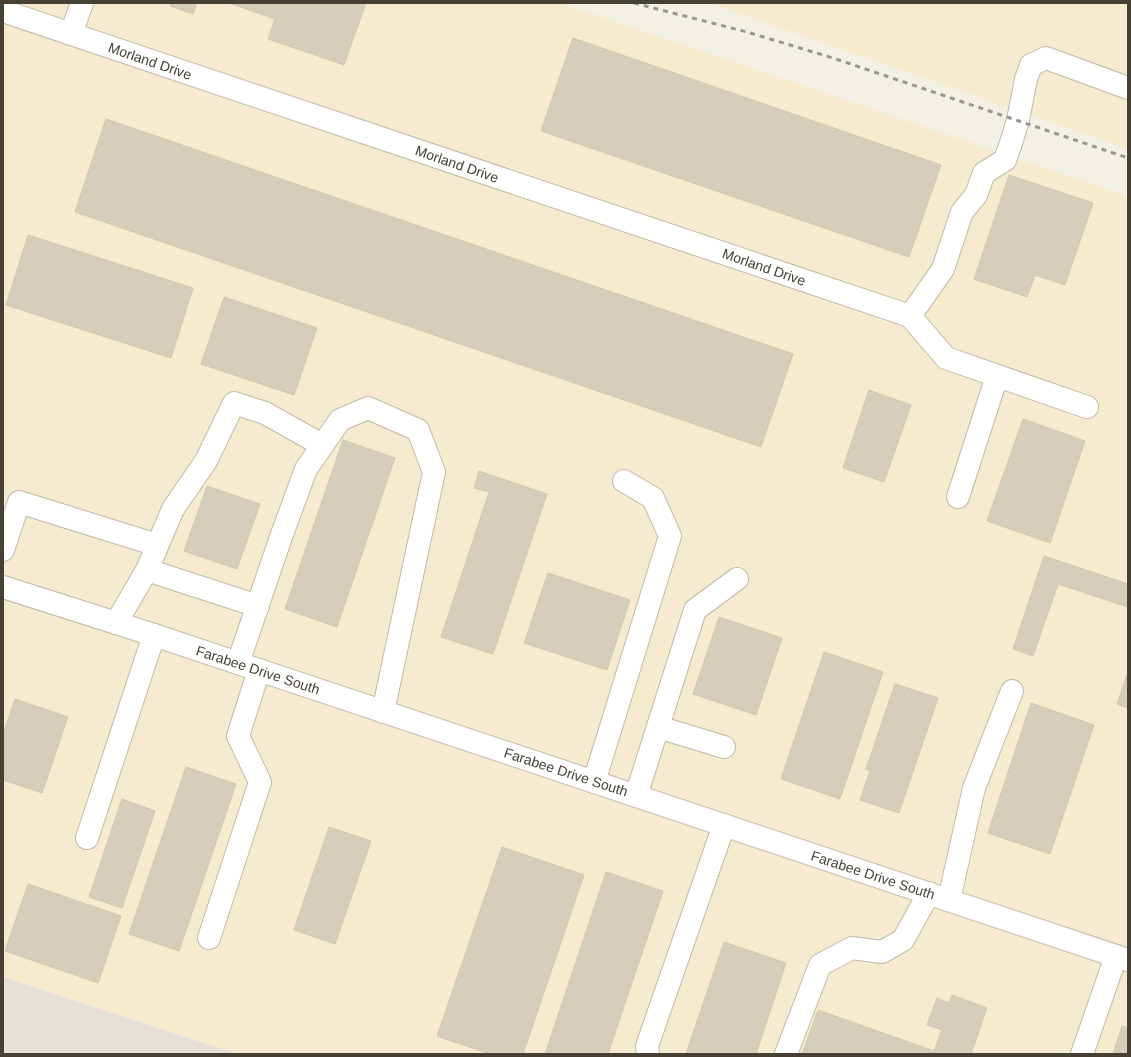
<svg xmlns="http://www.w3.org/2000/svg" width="1131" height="1057" viewBox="0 0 1131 1057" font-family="Helvetica,sans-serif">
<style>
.commercial{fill:#f6ebcf}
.industrial{fill:#e5e1da}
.building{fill:#d5ceba;stroke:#d0c7ad}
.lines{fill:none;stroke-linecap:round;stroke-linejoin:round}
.minor-casing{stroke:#bfbaa7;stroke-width:24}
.minor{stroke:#fff;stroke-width:22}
.rail{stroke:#959595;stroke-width:3;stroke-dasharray:5 5;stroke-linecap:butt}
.labels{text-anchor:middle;stroke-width:3;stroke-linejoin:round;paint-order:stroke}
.street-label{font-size:14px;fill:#464134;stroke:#fff}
</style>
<rect width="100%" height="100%" fill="#f3f1e5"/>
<!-- commercial -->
<g class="commercial">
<path d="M 3,3 L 561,3 L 1128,196 L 1128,1054 L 237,1054 L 3,977 Z"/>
<path d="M 708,3 L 1128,3 L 1128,149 Z"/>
</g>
<!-- industrial -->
<path class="industrial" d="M 3,977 L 237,1054 L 3,1054 Z"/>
<!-- building -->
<g class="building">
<path d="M 171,3 L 197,3 L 193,14 L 170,6 Z"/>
<path d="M 229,3 L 366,3 L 344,65 L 268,39 L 275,19 Z"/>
<path d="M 573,38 L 941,165 L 909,257 L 541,131 Z"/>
<path d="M 106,119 L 793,354 L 761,447 L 75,212 Z"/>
<path d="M 1009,175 L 1093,203 L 1065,285 L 1035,275 L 1027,297 L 974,279 Z"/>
<path d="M 28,235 L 193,288 L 171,358 L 6,305 Z"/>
<path d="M 224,297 L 317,328 L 294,395 L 201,364 Z"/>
<path d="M 869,390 L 911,405 L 884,482 L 843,468 Z"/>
<path d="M 1023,419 L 1085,441 L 1050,543 L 987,521 Z"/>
<path d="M 343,440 L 395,458 L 337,627 L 285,609 Z"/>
<path d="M 479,471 L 547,494 L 493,654 L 441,637 L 489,492 L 474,488 Z"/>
<path d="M 207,486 L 260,504 L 237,569 L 184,551 Z"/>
<path d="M 1044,556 L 1128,584 L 1128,607 L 1058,584 L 1033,656 L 1013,649 Z"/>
<path d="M 548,573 L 630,600 L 607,670 L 524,643 Z"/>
<path d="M 719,617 L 782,638 L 756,715 L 693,694 Z"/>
<path d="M 824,652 L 883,672 L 840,799 L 781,779 Z"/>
<path d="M 1128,672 L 1128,708 L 1117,704 Z"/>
<path d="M 895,684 L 938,698 L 899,813 L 860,800 L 870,771 L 866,769 Z"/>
<path d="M 15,699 L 68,717 L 42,793 L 3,780 L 3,734 Z"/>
<path d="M 1031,703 L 1094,725 L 1050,854 L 988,833 Z"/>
<path d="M 186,767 L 236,784 L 179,951 L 129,934 Z"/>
<path d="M 122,799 L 155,811 L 122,908 L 89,897 Z"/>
<path d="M 329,827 L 371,841 L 335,944 L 294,930 Z"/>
<path d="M 502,847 L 584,875 L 523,1054 L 490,1054 L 437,1036 Z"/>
<path d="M 606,872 L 663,891 L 608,1054 L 545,1054 Z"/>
<path d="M 28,884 L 121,916 L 98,983 L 5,951 Z"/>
<path d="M 724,942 L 786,963 L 756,1054 L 686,1054 Z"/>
<path d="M 952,995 L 987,1008 L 971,1054 L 802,1054 L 818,1010 L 934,1051 L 942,1030 L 927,1025 L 937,998 L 949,1003 Z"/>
<path d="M 1122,1026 L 1128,1028 L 1128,1054 L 1113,1054 Z"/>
</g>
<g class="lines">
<!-- minor casing -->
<g class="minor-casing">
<g id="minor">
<path d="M 3,11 L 910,316"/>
<path d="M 71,34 L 82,3"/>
<path d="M 910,316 L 943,269 L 962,212 L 976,195 L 984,173 L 1005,160 L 1011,143 L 1018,120 L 1026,79 L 1031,65 L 1046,58 L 1128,88"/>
<path d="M 910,316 L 946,358 L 1087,407"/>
<path d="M 958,497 L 997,376"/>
<path d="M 3,550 L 19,502 L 157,545"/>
<path d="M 147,570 L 258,606"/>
<path d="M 3,587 L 154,635 L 1128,960"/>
<path d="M 116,623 L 147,570 L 173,509 L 206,461 L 234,403 L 265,413 L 322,445"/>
<path d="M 238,663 L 281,537 L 306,469 L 340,420 L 368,408 L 418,430 L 434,472 L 383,712"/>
<path d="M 658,727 L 724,747"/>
<path d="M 594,782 L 670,536 L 653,498 L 624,481"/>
<path d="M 636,796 L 695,610 L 737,579"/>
<path d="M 87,838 L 154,635"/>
<path d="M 949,900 L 974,788 L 1012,691"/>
<path d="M 209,938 L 260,782 L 238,736 L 259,670"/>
<path d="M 648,1054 L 647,1046 L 724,825"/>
<path d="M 786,1054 L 820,965 L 852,948 L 882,952 L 903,940 L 929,893"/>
<path d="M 1082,1054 L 1116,956"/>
</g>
</g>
<!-- minor -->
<use href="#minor" class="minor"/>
<!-- rail -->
<path class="rail" d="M 634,3 L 747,32 L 833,58 L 1128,158"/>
</g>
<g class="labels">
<!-- street labels -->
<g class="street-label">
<text transform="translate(150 61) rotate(19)" y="5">Morland Drive</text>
<text transform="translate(457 164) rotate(19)" y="5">Morland Drive</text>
<text transform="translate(764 267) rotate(19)" y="5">Morland Drive</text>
<text transform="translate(258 670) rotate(18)" y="5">Farabee Drive South</text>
<text transform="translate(566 772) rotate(18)" y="5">Farabee Drive South</text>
<text transform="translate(873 875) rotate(18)" y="5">Farabee Drive South</text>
</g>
</g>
<!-- border -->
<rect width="1131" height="1057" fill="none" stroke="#464134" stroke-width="8"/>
</svg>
